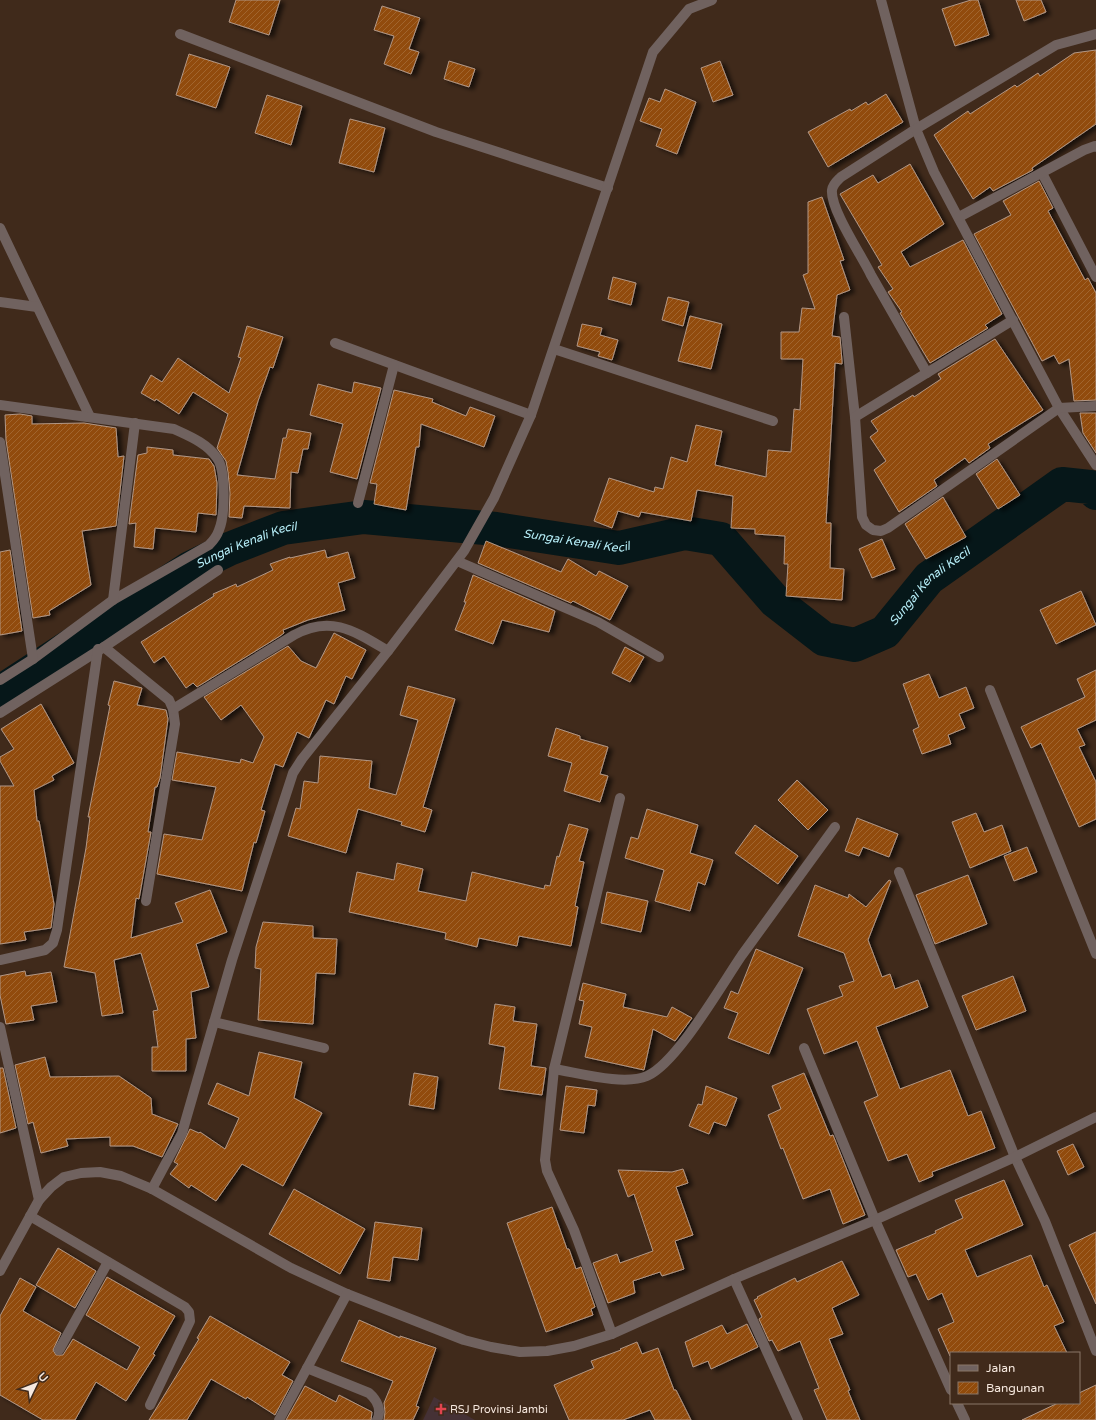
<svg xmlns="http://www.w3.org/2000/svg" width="1096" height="1420" viewBox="0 0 1096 1420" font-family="'Varela Round',sans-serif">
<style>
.medical{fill:#453135}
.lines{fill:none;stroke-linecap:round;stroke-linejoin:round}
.river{stroke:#061719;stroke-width:34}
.building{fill:url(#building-hatch);stroke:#b29786;filter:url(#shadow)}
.minor{stroke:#70625f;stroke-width:10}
.health-dot{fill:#e0444e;stroke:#402a1b;stroke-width:1.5}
.labels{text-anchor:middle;stroke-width:3;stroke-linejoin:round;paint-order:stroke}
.poi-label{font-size:11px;fill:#f6e8de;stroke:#402a1b;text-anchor:start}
.water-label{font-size:12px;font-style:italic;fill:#b6eef8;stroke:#402a1b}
</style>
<defs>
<pattern id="building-hatch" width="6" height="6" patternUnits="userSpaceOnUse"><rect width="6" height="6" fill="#914b0b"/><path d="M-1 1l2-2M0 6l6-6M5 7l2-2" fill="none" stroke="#a1652e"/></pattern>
<filter id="shadow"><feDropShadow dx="4.5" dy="2.5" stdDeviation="2" flood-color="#0009"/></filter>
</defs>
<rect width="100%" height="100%" fill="#402a1b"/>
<!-- medical -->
<path class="medical" d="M 434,1397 L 475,1420 L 423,1420 Z"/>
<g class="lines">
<!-- river -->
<path class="river" id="s1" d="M 0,692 L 190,568 L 229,549 L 283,528 L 364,517 L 496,529 L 619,548 L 685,533 L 721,539 L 775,601 L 824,639 L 855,645 L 885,632 L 929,578 L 1062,484 L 1090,487 L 1096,493"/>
</g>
<!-- building -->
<g class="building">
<path d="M 236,0 L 280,0 L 269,35 L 229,22 Z"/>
<path d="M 971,0 L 978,0 L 989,35 L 955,46 L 942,9 Z"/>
<path d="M 1016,0 L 1041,0 L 1046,12 L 1024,21 Z"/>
<path d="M 382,6 L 420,18 L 409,49 L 419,52 L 411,74 L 384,64 L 394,36 L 374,30 Z"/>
<path d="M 1096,50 L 1096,124 L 1032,168 L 1033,170 L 993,191 L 990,187 L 973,199 L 934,135 L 968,111 L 970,114 L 1015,85 L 1017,87 L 1038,73 L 1040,76 L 1074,53 Z"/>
<path d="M 189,54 L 230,67 L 216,108 L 176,95 Z"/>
<path d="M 449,61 L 475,69 L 469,87 L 444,79 Z"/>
<path d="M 720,61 L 733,95 L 713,102 L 701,68 Z"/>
<path d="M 665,89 L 696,102 L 677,154 L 656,146 L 662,129 L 640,121 L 649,98 L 660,102 Z"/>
<path d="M 886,94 L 903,122 L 828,167 L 808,132 L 850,109 L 851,111 L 866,102 L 868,105 Z"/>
<path d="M 267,95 L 302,106 L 291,145 L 255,133 Z"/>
<path d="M 350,119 L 385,128 L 374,172 L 339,163 Z"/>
<path d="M 910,164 L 944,224 L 901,252 L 910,267 L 963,240 L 1002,314 L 985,325 L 988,328 L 930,363 L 900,313 L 902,312 L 888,292 L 893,289 L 878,267 L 882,265 L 840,194 L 873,175 L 878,183 Z"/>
<path d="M 1039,181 L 1053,208 L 1048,211 L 1085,280 L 1088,278 L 1096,293 L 1096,400 L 1074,401 L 1069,359 L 1059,364 L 1054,355 L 1042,361 L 974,234 L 1011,215 L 1003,201 Z"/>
<path d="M 822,197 L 844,260 L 840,261 L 850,290 L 837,295 L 832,336 L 840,337 L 842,361 L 842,364 L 835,363 L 826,523 L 831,523 L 830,568 L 844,569 L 842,600 L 786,596 L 788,564 L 784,564 L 785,536 L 755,534 L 755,529 L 731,528 L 733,496 L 697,490 L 691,521 L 641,512 L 639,517 L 618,511 L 612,528 L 594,521 L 609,478 L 654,492 L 655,487 L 663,489 L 671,457 L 687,462 L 696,425 L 722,431 L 715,465 L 766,477 L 768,450 L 791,452 L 794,409 L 800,410 L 803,359 L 781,359 L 781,332 L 799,332 L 802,308 L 815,309 L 803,275 L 808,273 L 808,202 Z"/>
<path d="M 613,277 L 636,283 L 631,305 L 608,299 Z"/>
<path d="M 668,297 L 689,302 L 683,326 L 662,320 Z"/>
<path d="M 690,316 L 722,324 L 711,369 L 678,361 Z"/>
<path d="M 582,324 L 602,328 L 600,335 L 618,340 L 612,360 L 598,356 L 600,352 L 577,346 Z"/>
<path d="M 247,326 L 283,337 L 273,368 L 270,367 L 258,401 L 237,475 L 275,479 L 283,438 L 286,438 L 288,429 L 311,433 L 308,449 L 303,449 L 298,473 L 291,472 L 290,508 L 244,506 L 242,518 L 229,517 L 230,493 L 228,472 L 226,461 L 217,448 L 228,414 L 193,392 L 179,414 L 156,399 L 155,401 L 141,393 L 151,375 L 162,382 L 178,358 L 229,393 L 241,358 L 238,357 Z"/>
<path d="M 995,339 L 1043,410 L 988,444 L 990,448 L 969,463 L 965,458 L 934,480 L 937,486 L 899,512 L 874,470 L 886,461 L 870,437 L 878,431 L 871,421 L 913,395 L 914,397 L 941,379 L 938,374 Z"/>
<path d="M 354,382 L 381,388 L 357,479 L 330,472 L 343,424 L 310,415 L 318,384 L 352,393 Z"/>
<path d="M 394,390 L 433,399 L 432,402 L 466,416 L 470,407 L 495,416 L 484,447 L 421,424 L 419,447 L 416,447 L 406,510 L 374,504 L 377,484 L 370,483 Z"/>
<path d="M 1080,413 L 1096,413 L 1096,453 L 1083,433 Z"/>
<path d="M 20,414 L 32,416 L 32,424 L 84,423 L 116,428 L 118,457 L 124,456 L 116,526 L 82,531 L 91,585 L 49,611 L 50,615 L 33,618 L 6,440 L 5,415 Z"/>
<path d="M 147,447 L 173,450 L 173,455 L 209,459 L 214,466 L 217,483 L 216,515 L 198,513 L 196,532 L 155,528 L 153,549 L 134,547 L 136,523 L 129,524 L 138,455 L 147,453 Z"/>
<path d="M 997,459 L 1020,495 L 998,509 L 976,474 Z"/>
<path d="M 943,497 L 966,537 L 926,559 L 905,524 Z"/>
<path d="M 882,539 L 895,569 L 872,578 L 859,549 Z"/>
<path d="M 486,541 L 561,572 L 568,559 L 596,576 L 599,571 L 628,586 L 610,620 L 573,601 L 571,603 L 478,563 Z"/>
<path d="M 10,550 L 22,631 L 0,635 L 0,552 Z"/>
<path d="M 325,550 L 327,558 L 348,552 L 355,578 L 338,583 L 345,610 L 308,620 L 283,630 L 284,633 L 280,636 L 197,687 L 193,683 L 186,688 L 164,656 L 154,663 L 141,642 L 214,596 L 213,594 L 236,584 L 237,587 L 273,570 L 270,564 L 290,557 L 290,558 Z"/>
<path d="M 473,575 L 555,611 L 549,632 L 502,620 L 493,644 L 455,630 L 466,602 L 464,602 Z"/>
<path d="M 1081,591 L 1096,625 L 1056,644 L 1040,610 Z"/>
<path d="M 334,633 L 366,650 L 352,679 L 346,676 L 334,704 L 326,700 L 309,738 L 297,732 L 283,767 L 275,764 L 261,810 L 265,811 L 256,843 L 254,842 L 242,891 L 157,874 L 164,834 L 202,840 L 216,787 L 172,780 L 177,752 L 240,763 L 241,759 L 253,763 L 264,737 L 241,705 L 221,720 L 204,697 L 288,646 L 301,661 L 316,668 Z"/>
<path d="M 625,647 L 644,657 L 630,682 L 612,673 Z"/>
<path d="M 1096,670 L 1096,720 L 1077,729 L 1085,745 L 1079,747 L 1096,782 L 1096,819 L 1079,827 L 1041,743 L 1031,748 L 1021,727 L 1085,697 L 1077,679 Z"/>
<path d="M 929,674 L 939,698 L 966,687 L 974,708 L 959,714 L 965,728 L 948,735 L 951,744 L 922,754 L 913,730 L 919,727 L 903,684 Z"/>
<path d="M 114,681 L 142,688 L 137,705 L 166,710 L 168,719 L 160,778 L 157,787 L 155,787 L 148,832 L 151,832 L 139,899 L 136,898 L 131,938 L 183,922 L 175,903 L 210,890 L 227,932 L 196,944 L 209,987 L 191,992 L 196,1038 L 186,1039 L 186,1071 L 152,1071 L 152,1047 L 158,1047 L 153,1011 L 158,1010 L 141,953 L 114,960 L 123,1013 L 102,1016 L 95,973 L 64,967 L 86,848 L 90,817 L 88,817 L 110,706 L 108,705 Z"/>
<path d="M 408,686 L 455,699 L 423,807 L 432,810 L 425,832 L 401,825 L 402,822 L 358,809 L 346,853 L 288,836 L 296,808 L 300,809 L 304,781 L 318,783 L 320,756 L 372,761 L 369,788 L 396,795 L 418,720 L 400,715 Z"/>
<path d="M 41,704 L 74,763 L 52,776 L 54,780 L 34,790 L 37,821 L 39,821 L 54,904 L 51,928 L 24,932 L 26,940 L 0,944 L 0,786 L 14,786 L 0,761 L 0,757 L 14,749 L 1,729 Z"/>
<path d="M 556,728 L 580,736 L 580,739 L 608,747 L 600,774 L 608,776 L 600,802 L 564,791 L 572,763 L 548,756 Z"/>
<path d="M 797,780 L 828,810 L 808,830 L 778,800 Z"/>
<path d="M 647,809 L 698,825 L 690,853 L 713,860 L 705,885 L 698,882 L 690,911 L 655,901 L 664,870 L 625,858 L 631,837 L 638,839 Z"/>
<path d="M 976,813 L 984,832 L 1002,825 L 1011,851 L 970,868 L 952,822 Z"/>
<path d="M 857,818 L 898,834 L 889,857 L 863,847 L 859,856 L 845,851 Z"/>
<path d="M 569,824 L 588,829 L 579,861 L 584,862 L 575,906 L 578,907 L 571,946 L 519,936 L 517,946 L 479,938 L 477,947 L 445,939 L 446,933 L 349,912 L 357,872 L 394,880 L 397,863 L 423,869 L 418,891 L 466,901 L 472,872 L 544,889 L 545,885 L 550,886 L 557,856 L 559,857 Z"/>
<path d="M 755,825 L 798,856 L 778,884 L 735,853 Z"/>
<path d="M 1027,847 L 1037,872 L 1014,881 L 1004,856 Z"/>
<path d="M 968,875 L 987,924 L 935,944 L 916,895 Z"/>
<path d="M 889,880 L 891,881 L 868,940 L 882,977 L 890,974 L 895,989 L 918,980 L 928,1007 L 876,1027 L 900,1089 L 950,1070 L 968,1116 L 981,1111 L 995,1148 L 932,1172 L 933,1176 L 919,1182 L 907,1154 L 888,1161 L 864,1102 L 878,1096 L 857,1041 L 824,1054 L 807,1009 L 843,996 L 839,986 L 854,981 L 844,953 L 798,936 L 815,885 L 848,898 L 849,894 L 866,907 Z"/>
<path d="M 607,892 L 648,901 L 641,932 L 601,923 Z"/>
<path d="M 263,922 L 313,926 L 313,938 L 337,939 L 335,974 L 316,973 L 313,1024 L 258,1020 L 261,969 L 255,968 L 256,947 Z"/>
<path d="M 756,949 L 803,968 L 769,1054 L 728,1038 L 738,1013 L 724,1008 L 731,991 L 738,994 Z"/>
<path d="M 25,971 L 26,976 L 51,972 L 57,1002 L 31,1006 L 34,1020 L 6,1024 L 0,995 L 0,976 Z"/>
<path d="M 1013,976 L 1026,1011 L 976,1030 L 962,996 Z"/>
<path d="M 583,983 L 626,994 L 623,1007 L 667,1017 L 672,1007 L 692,1018 L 675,1041 L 653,1029 L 644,1070 L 585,1057 L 592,1027 L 579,1024 L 584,1001 L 579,1000 Z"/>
<path d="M 495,1004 L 515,1007 L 513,1021 L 537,1024 L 531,1066 L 546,1068 L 542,1095 L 499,1089 L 505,1047 L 489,1044 Z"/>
<path d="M 259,1052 L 302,1062 L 294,1098 L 322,1113 L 283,1186 L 242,1164 L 216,1201 L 191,1185 L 189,1188 L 170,1174 L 178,1164 L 174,1162 L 190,1129 L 199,1133 L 200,1132 L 225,1149 L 239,1118 L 208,1104 L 217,1083 L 249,1096 Z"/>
<path d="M 45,1057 L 50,1077 L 119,1076 L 151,1098 L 152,1114 L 178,1124 L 162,1157 L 133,1146 L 110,1146 L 110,1137 L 66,1139 L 68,1146 L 41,1153 L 33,1122 L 28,1124 L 15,1065 Z"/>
<path d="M 0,1068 L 3,1068 L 16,1128 L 0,1133 Z"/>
<path d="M 414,1073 L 438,1077 L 434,1109 L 409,1105 Z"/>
<path d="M 804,1073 L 830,1136 L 833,1135 L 865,1215 L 843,1224 L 830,1189 L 803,1199 L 783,1148 L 781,1149 L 768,1115 L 781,1109 L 772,1086 Z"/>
<path d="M 566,1086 L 597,1090 L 595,1106 L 588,1105 L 584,1133 L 560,1130 Z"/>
<path d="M 706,1086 L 737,1098 L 726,1126 L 714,1122 L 709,1134 L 689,1126 L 698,1104 L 702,1105 Z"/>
<path d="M 1073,1144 L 1084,1167 L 1068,1175 L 1057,1151 Z"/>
<path d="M 683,1169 L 688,1183 L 676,1187 L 693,1235 L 675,1241 L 684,1269 L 662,1276 L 660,1272 L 633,1281 L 635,1293 L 608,1303 L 593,1263 L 617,1254 L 620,1263 L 653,1251 L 634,1194 L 628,1197 L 618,1170 L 672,1172 Z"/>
<path d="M 1004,1180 L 1023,1225 L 965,1250 L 977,1277 L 1031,1255 L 1044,1287 L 1047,1285 L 1064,1322 L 1054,1326 L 1067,1353 L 951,1353 L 950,1356 L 938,1329 L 954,1322 L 942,1293 L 928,1300 L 916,1274 L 908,1277 L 896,1250 L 936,1233 L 935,1231 L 963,1218 L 955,1200 Z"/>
<path d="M 294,1189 L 365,1229 L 340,1274 L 269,1234 Z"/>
<path d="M 552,1207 L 567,1249 L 569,1249 L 576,1269 L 581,1267 L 595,1307 L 591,1309 L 593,1315 L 546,1332 L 507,1223 Z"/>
<path d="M 375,1222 L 422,1228 L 418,1260 L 393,1257 L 390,1281 L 367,1278 Z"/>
<path d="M 1096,1232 L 1096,1304 L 1069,1245 Z"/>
<path d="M 58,1248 L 96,1271 L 75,1308 L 36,1285 Z"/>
<path d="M 842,1261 L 859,1295 L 832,1308 L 843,1334 L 829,1339 L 850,1390 L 848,1391 L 860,1420 L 827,1420 L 814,1390 L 819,1388 L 800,1341 L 778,1351 L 772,1340 L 769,1341 L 759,1319 L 762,1317 L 754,1300 L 758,1298 L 757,1297 L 795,1278 L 797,1282 Z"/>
<path d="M 107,1277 L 175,1316 L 153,1354 L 155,1355 L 126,1401 L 96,1382 L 75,1420 L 43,1420 L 0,1395 L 0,1316 L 20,1278 L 36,1287 L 23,1311 L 61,1333 L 53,1350 L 56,1355 L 63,1355 L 73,1339 L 127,1370 L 140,1347 L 86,1315 Z"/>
<path d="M 210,1316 L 290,1362 L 282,1375 L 293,1381 L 275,1415 L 247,1397 L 246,1399 L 211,1379 L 187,1420 L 149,1420 L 199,1339 L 197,1338 Z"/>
<path d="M 359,1320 L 400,1338 L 400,1336 L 436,1348 L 416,1406 L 419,1407 L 413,1420 L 384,1420 L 385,1412 L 384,1403 L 393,1381 L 341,1361 Z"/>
<path d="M 747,1324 L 758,1347 L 711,1369 L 708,1361 L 693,1367 L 685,1342 L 722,1325 L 727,1334 Z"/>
<path d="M 637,1342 L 642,1354 L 658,1348 L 674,1390 L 676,1390 L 691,1420 L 655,1420 L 650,1410 L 623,1420 L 569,1420 L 554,1385 L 594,1368 L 591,1361 L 621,1350 L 620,1349 Z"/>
<path d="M 1096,1385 L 1096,1420 L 1022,1420 L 1058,1403 L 1079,1403 L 1079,1393 Z"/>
<path d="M 305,1386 L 336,1402 L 339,1395 L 372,1412 L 371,1420 L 286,1420 Z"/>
</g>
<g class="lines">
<!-- minor -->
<g class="minor">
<path d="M 881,0 L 916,129 L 841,177 C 837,181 833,184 832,190 C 830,209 862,256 871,275 L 927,373"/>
<path d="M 180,34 L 436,132 L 608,188"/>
<path d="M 1096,34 L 1056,45 L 916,129 L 934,172 L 1059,408 L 1096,465"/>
<path d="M 1042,173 L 1096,277"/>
<path d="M 959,217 L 1084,150 L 1095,146 L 1096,147"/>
<path d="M 0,228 L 90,417"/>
<path d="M 0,302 L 37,307"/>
<path d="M 844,317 L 855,417 L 862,517 L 866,525 L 873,530 L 881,531 L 888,528 L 1059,408 L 1096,406"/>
<path d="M 335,343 L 531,415"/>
<path d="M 554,349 L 773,421"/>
<path d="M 0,405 L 174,429 C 189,436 207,443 217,458 C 226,470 225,516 219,530 C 217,536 213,541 209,545 L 113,600 L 33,659 L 0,680"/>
<path d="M 855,417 L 1013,320"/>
<path d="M 0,442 L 33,659"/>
<path d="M 358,503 L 394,365"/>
<path d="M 457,561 L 598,622 L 659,657"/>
<path d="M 113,600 L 135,423"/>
<path d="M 104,647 L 169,700 L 173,709 L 175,724 L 146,901"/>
<path d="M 990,690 L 1096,954"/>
<path d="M 173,709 L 294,635 C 331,614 356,632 388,651"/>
<path d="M 0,713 L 104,647 L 218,570"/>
<path d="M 899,872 L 1015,1157 L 1045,1221 L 1096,1351"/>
<path d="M 0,960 L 45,950 L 53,943 L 57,930 L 98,649"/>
<path d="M 214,1022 L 324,1048"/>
<path d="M 0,1027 L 39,1200"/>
<path d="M 804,1048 L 875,1220 L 951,1390"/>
<path d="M 554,1069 C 579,1073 624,1086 647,1076 C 677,1063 722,984 742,955 C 773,912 804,870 835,827"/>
<path d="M 152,1189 L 182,1133 L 232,960 L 293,773 L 302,759 L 388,651 L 464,551 L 494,498 L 531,415 L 651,58 L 653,52 L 689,9 L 712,0"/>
<path d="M 30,1216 L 185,1307 L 189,1312 L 190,1321 L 150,1405"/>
<path d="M 0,1271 L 39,1200 L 51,1187 L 64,1177 L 81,1173 L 100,1172 L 121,1176 L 152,1189 L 291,1268 L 347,1294 L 464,1340 L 491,1347 L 520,1352 L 547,1351 L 574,1346 L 612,1334 L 734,1279 L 875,1220 L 1015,1157 L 1096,1117"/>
<path d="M 734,1279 L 798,1420"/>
<path d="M 612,1334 L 574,1230 L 547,1171 L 545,1160 L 554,1069 L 620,798"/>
<path d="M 59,1350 L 108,1262"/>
<path d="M 307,1368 L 369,1393 C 377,1400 382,1410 377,1420"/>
<path d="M 957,1403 L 965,1420"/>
<path d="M 279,1420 L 347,1294"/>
</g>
</g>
<!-- markers -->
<path class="health-dot" d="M439 1403h4v4h4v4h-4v4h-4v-4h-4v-4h4z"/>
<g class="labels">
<!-- poi labels -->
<g class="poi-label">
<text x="450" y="1413">RSJ Provinsi Jambi</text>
</g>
<!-- water labels -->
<g class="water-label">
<text dy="4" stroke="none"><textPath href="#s1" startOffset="624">Sungai Kenali Kecil</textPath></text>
<text dy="4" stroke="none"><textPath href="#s1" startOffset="288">Sungai Kenali Kecil</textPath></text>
<text dy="4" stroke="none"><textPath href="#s1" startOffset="1044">Sungai Kenali Kecil</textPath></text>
</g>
</g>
<!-- legend -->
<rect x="950" y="1352" width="130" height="52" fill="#402a1b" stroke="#897669"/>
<rect x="958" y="1365" width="20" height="6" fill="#70625f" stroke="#897669"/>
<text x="986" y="1372" font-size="12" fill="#f6e8de">Jalan</text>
<rect x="958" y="1382" width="20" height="12" fill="url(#building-hatch)" stroke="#897669"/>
<text x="986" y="1392" font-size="12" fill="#f6e8de">Bangunan</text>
<!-- north arrow -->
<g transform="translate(36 1384) rotate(47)" stroke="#402a1b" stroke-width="3" paint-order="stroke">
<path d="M0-3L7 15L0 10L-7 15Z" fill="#f6e8de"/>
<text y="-6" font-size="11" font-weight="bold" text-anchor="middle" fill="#f6e8de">U</text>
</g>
</svg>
